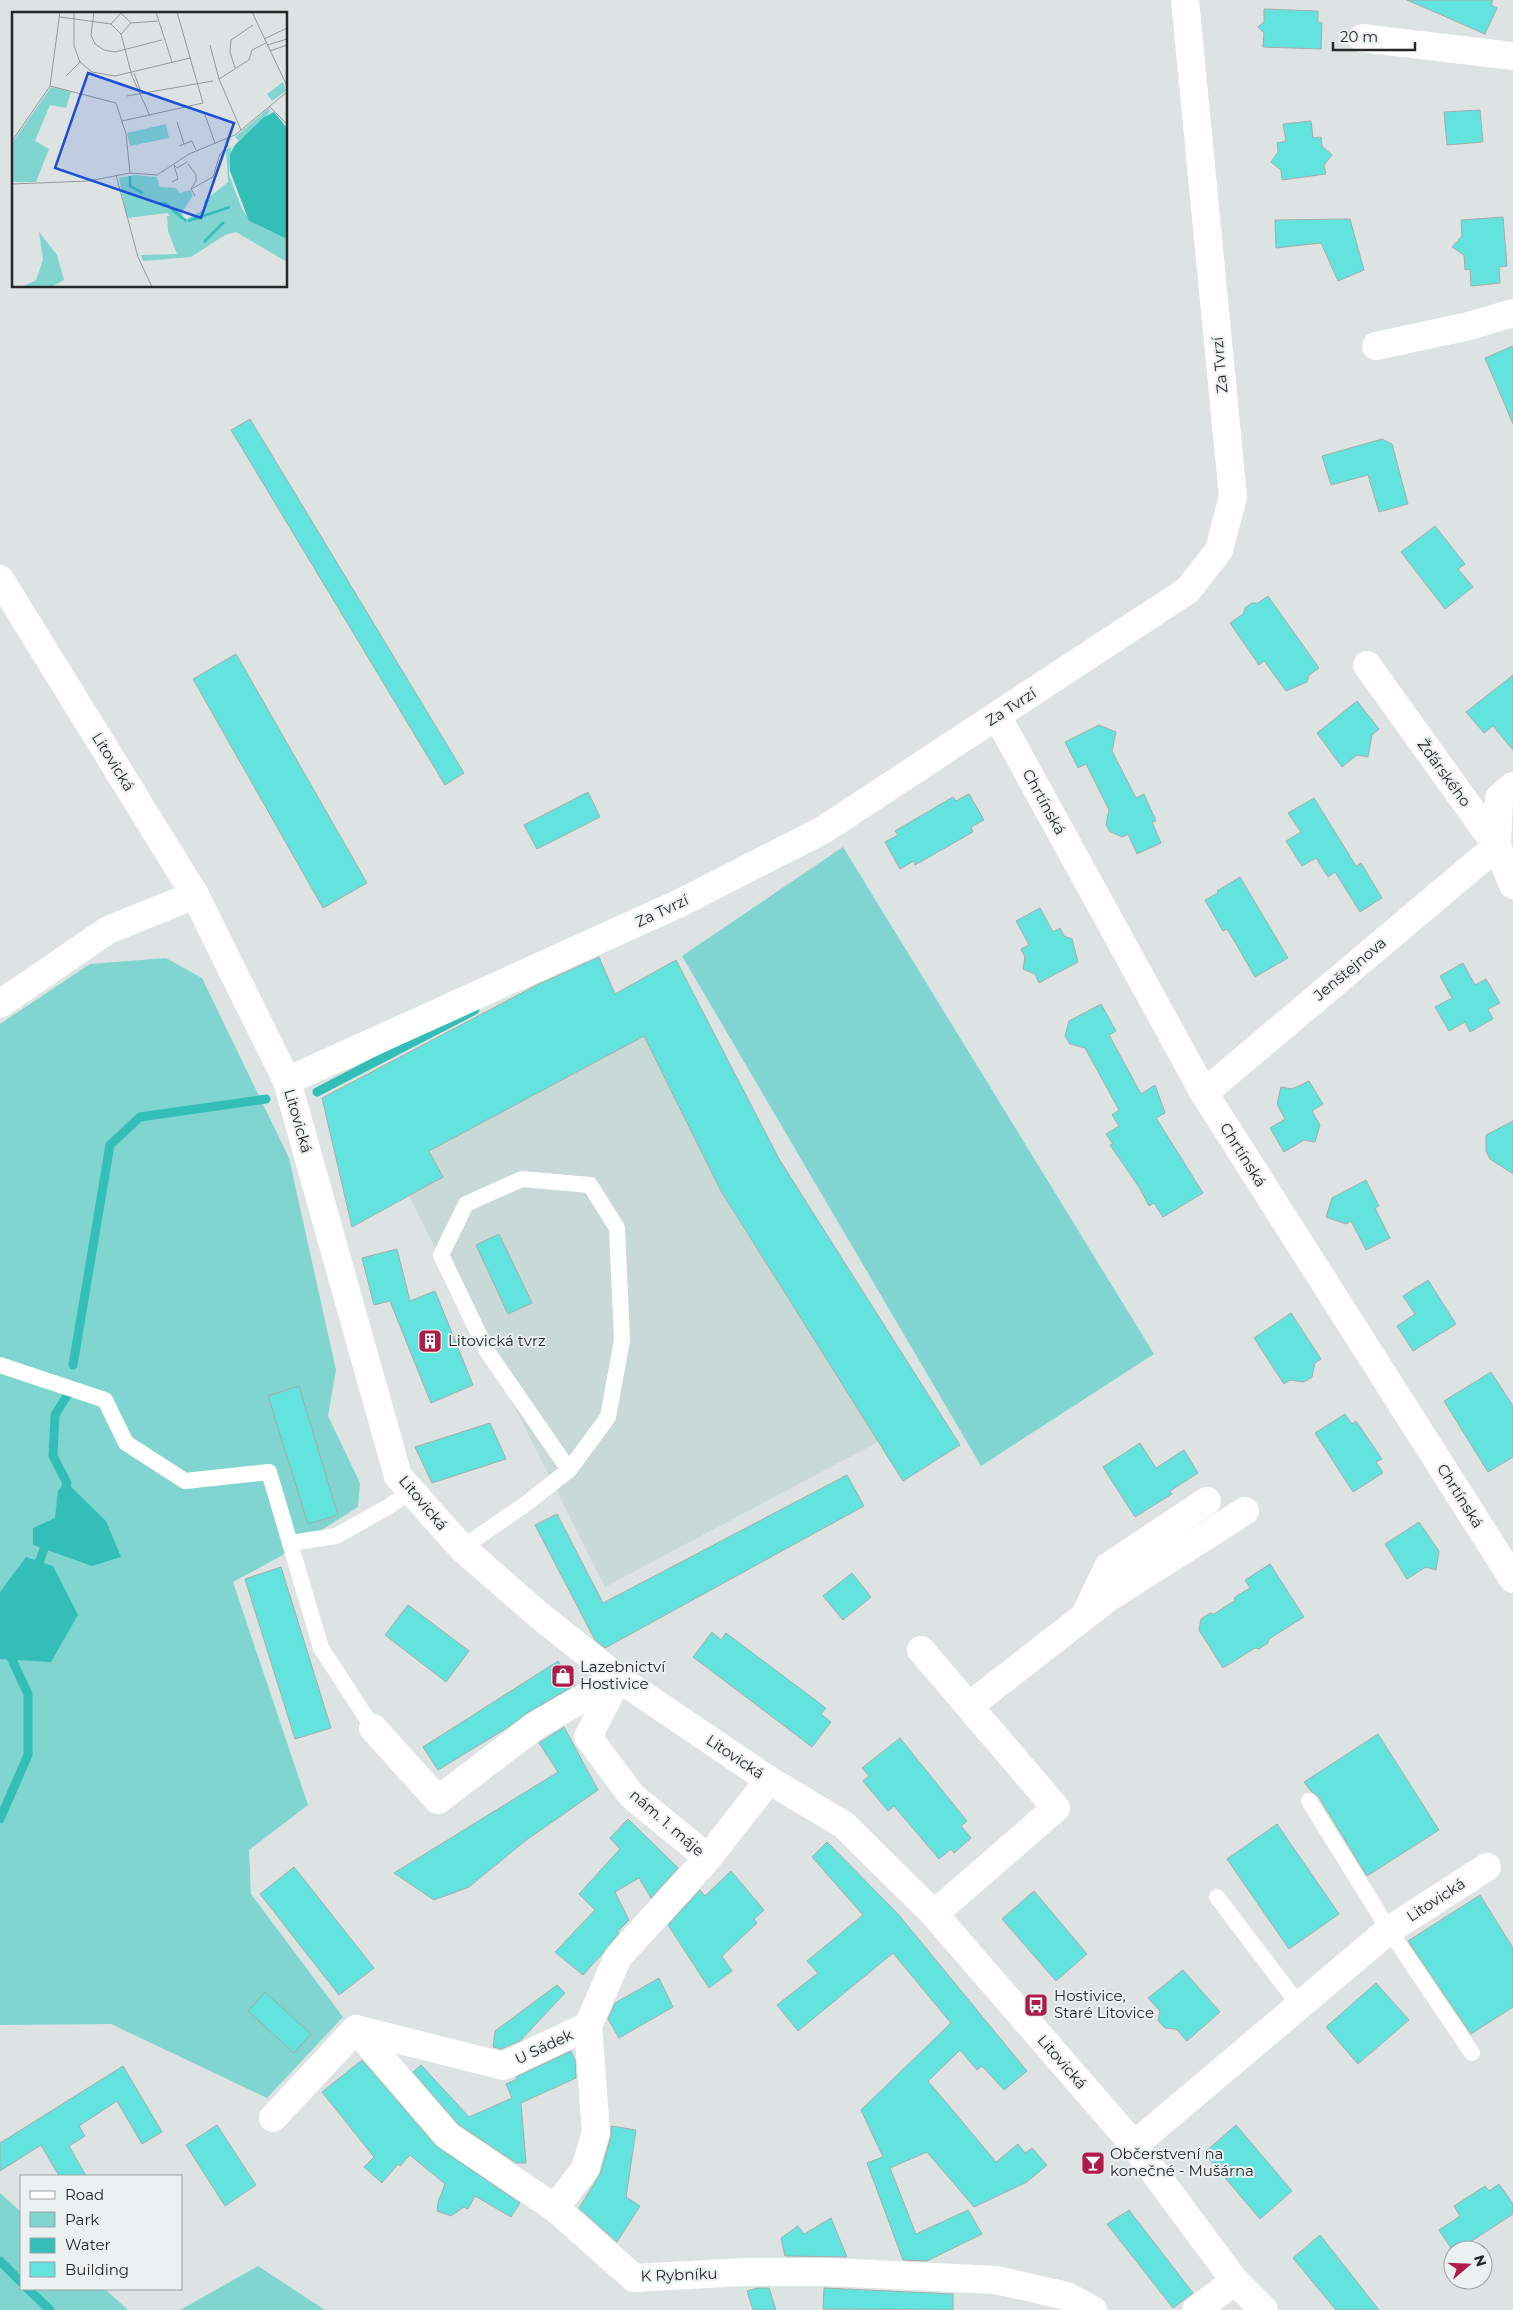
<svg xmlns="http://www.w3.org/2000/svg" width="1513" height="2310" viewBox="0 0 1513 2310" font-family="Montserrat,sans-serif">
<style>
.built{fill:#c9d9d8}
.green{fill:#81d5d0}
.water{fill:#34beb8}
.lines{fill:none;stroke-linecap:round;stroke-linejoin:round}
.stream{stroke:#34beb8;stroke-width:9}
.building{fill:#63e3dd;stroke:#a6acab}
.service{stroke:#fff;stroke-width:16}
.minor{stroke:#fff;stroke-width:28}
.tertiary{stroke:#fff;stroke-width:28}
.labels{text-anchor:middle;stroke-width:4;stroke-linejoin:round;paint-order:stroke}
.street-label{font-size:15px;fill:#262828;stroke:#eaf1f0}
.poi-label{font-size:15px;fill:#262828;stroke:#eaf1f0;text-anchor:start}
.inset-river{fill:none;stroke:#34beb8;stroke-width:2.5}
.inset-road{fill:none;stroke:#949898;stroke-width:1}
.view{fill:#1d4ed8;fill-opacity:0.15;stroke:#1d4ed8;stroke-width:2.5}
.inset-edge{fill:none;stroke:#262828;stroke-width:2.5}
</style>
<rect width="100%" height="100%" fill="#dde3e3"/>
<!-- built -->
<path class="built" d="M 644,1036 L 721,1191 L 878,1442 L 605,1587 L 409,1196 L 442,1177 L 429,1151 Z"/>
<!-- green -->
<g class="green">
<path d="M 843,847 L 1154,1354 L 981,1466 L 682,956 Z"/>
<path d="M 166,958 L 202,978 L 289,1158 L 336,1370 L 328,1416 L 360,1483 L 358,1507 L 281,1556 L 233,1582 L 308,1805 L 249,1850 L 251,1894 L 343,2017 L 267,2098 L 111,2024 L 0,2025 L 0,1024 L 90,964 Z"/>
<path d="M 0,2193 L 21,2212 L 21,2289 L 105,2289 L 128,2310 L 0,2310 Z"/>
<path d="M 258,2266 L 325,2310 L 180,2310 Z"/>
</g>
<!-- water -->
<g class="water">
<path d="M 67,1483 L 106,1521 L 121,1557 L 92,1566 L 33,1545 L 33,1528 L 55,1518 L 58,1490 Z"/>
<path d="M 26,1557 L 53,1566 L 78,1615 L 51,1662 L 0,1659 L 0,1592 Z"/>
</g>
<g class="lines">
<!-- stream -->
<g class="stream">
<path d="M 317,1092 L 475,1010"/>
<path d="M 73,1365 L 110,1145 L 140,1117 L 266,1099"/>
<path d="M 64,1493 L 67,1483 L 53,1456 L 55,1415 L 68,1394"/>
<path d="M 36,1571 L 48,1538"/>
<path d="M 0,1819 L 28,1755 L 28,1694 L 8,1651"/>
<path d="M 0,2261 L 21,2282"/>
<path d="M 28,2289 L 50,2310"/>
</g>
</g>
<!-- building -->
<g class="building">
<path d="M 1407,0 L 1493,0 L 1491,5 L 1497,8 L 1485,34 Z"/>
<path d="M 1264,9 L 1318,11 L 1318,22 L 1322,23 L 1321,49 L 1263,47 L 1264,33 L 1258,27 L 1264,22 Z"/>
<path d="M 1480,110 L 1483,142 L 1447,145 L 1444,112 Z"/>
<path d="M 1311,121 L 1313,138 L 1321,137 L 1322,146 L 1332,155 L 1324,165 L 1326,174 L 1282,180 L 1281,170 L 1271,162 L 1278,152 L 1277,143 L 1286,141 L 1283,124 Z"/>
<path d="M 1503,217 L 1507,266 L 1499,267 L 1500,283 L 1471,286 L 1470,269 L 1465,270 L 1464,255 L 1452,247 L 1462,236 L 1461,220 Z"/>
<path d="M 1350,219 L 1364,270 L 1338,281 L 1321,243 L 1276,248 L 1275,220 Z"/>
<path d="M 1513,346 L 1513,424 L 1485,358 Z"/>
<path d="M 250,419 L 464,773 L 445,785 L 231,430 Z"/>
<path d="M 1382,439 L 1392,444 L 1408,504 L 1379,512 L 1368,475 L 1331,485 L 1322,456 Z"/>
<path d="M 1435,526 L 1465,564 L 1458,569 L 1473,587 L 1445,609 L 1401,552 Z"/>
<path d="M 1268,596 L 1319,668 L 1309,675 L 1307,682 L 1286,691 L 1264,661 L 1259,665 L 1230,623 L 1243,614 L 1245,608 L 1252,603 L 1258,603 Z"/>
<path d="M 236,654 L 367,883 L 323,908 L 193,679 Z"/>
<path d="M 1513,675 L 1513,750 L 1493,726 L 1484,733 L 1466,712 Z"/>
<path d="M 1357,701 L 1379,729 L 1372,735 L 1368,757 L 1357,755 L 1342,767 L 1317,733 Z"/>
<path d="M 1099,725 L 1116,732 L 1112,751 L 1136,798 L 1144,794 L 1156,821 L 1152,822 L 1161,843 L 1137,854 L 1128,834 L 1122,837 L 1109,831 L 1106,824 L 1109,810 L 1086,764 L 1078,768 L 1065,742 Z"/>
<path d="M 588,792 L 600,817 L 537,849 L 524,825 Z"/>
<path d="M 969,794 L 984,820 L 971,827 L 973,832 L 915,865 L 914,861 L 900,869 L 885,842 L 898,835 L 895,831 L 953,797 L 956,801 Z"/>
<path d="M 1314,798 L 1356,866 L 1361,863 L 1382,898 L 1360,912 L 1335,872 L 1328,877 L 1316,858 L 1302,866 L 1286,841 L 1301,832 L 1288,813 Z"/>
<path d="M 1240,877 L 1288,958 L 1255,977 L 1232,937 L 1227,929 L 1223,931 L 1205,900 L 1218,893 L 1217,891 Z"/>
<path d="M 1040,908 L 1053,932 L 1060,928 L 1064,936 L 1072,939 L 1078,962 L 1039,983 L 1035,974 L 1023,969 L 1025,957 L 1021,949 L 1029,945 L 1016,921 Z"/>
<path d="M 599,957 L 615,994 L 676,960 L 779,1159 L 960,1445 L 903,1481 L 721,1191 L 644,1036 L 429,1151 L 443,1177 L 352,1227 L 322,1098 L 537,985 Z"/>
<path d="M 1463,963 L 1475,985 L 1486,979 L 1500,1003 L 1488,1009 L 1493,1019 L 1470,1032 L 1465,1022 L 1449,1031 L 1435,1007 L 1452,998 L 1440,976 Z"/>
<path d="M 1101,1004 L 1116,1031 L 1109,1035 L 1141,1094 L 1155,1085 L 1165,1113 L 1156,1118 L 1203,1193 L 1163,1217 L 1154,1203 L 1149,1206 L 1139,1187 L 1110,1145 L 1113,1144 L 1106,1134 L 1119,1126 L 1112,1115 L 1119,1110 L 1085,1048 L 1070,1044 L 1065,1036 L 1069,1021 Z"/>
<path d="M 1309,1081 L 1323,1104 L 1312,1111 L 1320,1125 L 1315,1142 L 1304,1140 L 1284,1152 L 1270,1128 L 1285,1119 L 1277,1104 L 1281,1087 L 1292,1089 Z"/>
<path d="M 1513,1121 L 1513,1174 L 1490,1159 L 1486,1151 L 1486,1135 Z"/>
<path d="M 1366,1180 L 1379,1206 L 1375,1208 L 1390,1238 L 1366,1250 L 1351,1221 L 1346,1224 L 1326,1217 L 1332,1198 Z"/>
<path d="M 499,1234 L 532,1303 L 508,1314 L 476,1245 Z"/>
<path d="M 397,1249 L 410,1301 L 435,1291 L 473,1385 L 431,1403 L 390,1301 L 374,1305 L 362,1258 Z"/>
<path d="M 1428,1280 L 1456,1324 L 1413,1351 L 1397,1326 L 1415,1314 L 1403,1296 Z"/>
<path d="M 1291,1313 L 1321,1359 L 1315,1363 L 1312,1377 L 1304,1382 L 1290,1380 L 1284,1384 L 1254,1338 Z"/>
<path d="M 1491,1372 L 1513,1406 L 1513,1457 L 1488,1472 L 1444,1401 Z"/>
<path d="M 299,1386 L 338,1515 L 308,1524 L 268,1396 Z"/>
<path d="M 1345,1414 L 1352,1424 L 1356,1421 L 1382,1459 L 1376,1462 L 1383,1473 L 1353,1492 L 1315,1433 Z"/>
<path d="M 490,1423 L 506,1459 L 432,1483 L 415,1447 Z"/>
<path d="M 1140,1443 L 1156,1468 L 1184,1450 L 1198,1473 L 1170,1491 L 1172,1494 L 1135,1517 L 1103,1467 Z"/>
<path d="M 847,1475 L 864,1506 L 605,1648 L 595,1640 L 535,1525 L 557,1514 L 603,1603 Z"/>
<path d="M 1419,1522 L 1439,1551 L 1436,1570 L 1426,1567 L 1407,1579 L 1385,1544 Z"/>
<path d="M 1270,1564 L 1304,1617 L 1269,1639 L 1268,1643 L 1259,1649 L 1255,1648 L 1223,1668 L 1199,1630 L 1201,1619 L 1210,1613 L 1214,1614 L 1234,1601 L 1235,1597 L 1250,1588 L 1245,1580 Z"/>
<path d="M 281,1567 L 331,1728 L 295,1739 L 245,1579 Z"/>
<path d="M 852,1573 L 871,1597 L 843,1620 L 823,1596 Z"/>
<path d="M 408,1605 L 469,1651 L 446,1682 L 385,1635 Z"/>
<path d="M 712,1632 L 721,1640 L 726,1633 L 826,1708 L 821,1714 L 831,1722 L 812,1747 L 693,1657 Z"/>
<path d="M 558,1661 L 575,1685 L 527,1713 L 507,1728 L 438,1770 L 423,1747 Z"/>
<path d="M 564,1727 L 598,1790 L 525,1841 L 469,1887 L 434,1900 L 394,1873 L 558,1772 L 539,1743 Z"/>
<path d="M 1378,1734 L 1439,1830 L 1367,1876 L 1318,1796 L 1311,1791 L 1304,1782 Z"/>
<path d="M 900,1738 L 967,1821 L 961,1826 L 971,1838 L 954,1853 L 951,1849 L 939,1859 L 894,1806 L 888,1811 L 863,1781 L 869,1776 L 862,1768 Z"/>
<path d="M 628,1819 L 678,1868 L 651,1898 L 639,1878 L 615,1892 L 629,1920 L 617,1932 L 619,1933 L 602,1954 L 583,1975 L 555,1952 L 595,1910 L 579,1894 L 620,1849 L 610,1838 Z"/>
<path d="M 1277,1824 L 1339,1914 L 1289,1949 L 1227,1859 Z"/>
<path d="M 827,1842 L 898,1914 L 1027,2071 L 1004,2090 L 982,2066 L 977,2070 L 960,2050 L 928,2081 L 996,2162 L 1018,2144 L 1025,2153 L 1032,2148 L 1047,2165 L 1027,2182 L 974,2207 L 927,2152 L 890,2168 L 916,2234 L 968,2210 L 982,2234 L 927,2261 L 903,2260 L 867,2163 L 883,2157 L 861,2110 L 951,2023 L 893,1953 L 798,2031 L 777,2005 L 818,1973 L 807,1961 L 863,1915 L 812,1857 Z"/>
<path d="M 294,1867 L 374,1968 L 339,1995 L 260,1894 Z"/>
<path d="M 731,1871 L 764,1910 L 754,1919 L 757,1923 L 722,1956 L 732,1971 L 709,1988 L 668,1925 L 700,1890 L 705,1896 Z"/>
<path d="M 1034,1891 L 1087,1954 L 1056,1981 L 1002,1919 Z"/>
<path d="M 1480,1895 L 1513,1948 L 1513,2007 L 1471,2034 L 1408,1941 Z"/>
<path d="M 1183,1970 L 1220,2012 L 1187,2041 L 1176,2029 L 1165,2028 L 1158,2021 L 1160,2011 L 1148,1998 Z"/>
<path d="M 659,1978 L 673,2007 L 619,2038 L 608,2019 L 615,2003 Z"/>
<path d="M 1376,1983 L 1409,2020 L 1358,2064 L 1326,2027 Z"/>
<path d="M 557,1985 L 565,1993 L 520,2041 L 501,2049 L 493,2047 L 495,2031 Z"/>
<path d="M 265,1992 L 311,2034 L 294,2053 L 248,2011 Z"/>
<path d="M 571,2051 L 575,2060 L 576,2078 L 521,2103 L 526,2163 L 516,2163 L 458,2124 L 413,2072 L 421,2065 L 469,2117 L 512,2098 L 506,2084 L 517,2079 L 516,2077 Z"/>
<path d="M 362,2060 L 436,2146 L 520,2203 L 511,2217 L 475,2196 L 468,2209 L 464,2207 L 451,2216 L 437,2211 L 438,2202 L 445,2184 L 410,2155 L 400,2166 L 398,2164 L 382,2183 L 364,2167 L 374,2157 L 322,2092 Z"/>
<path d="M 123,2066 L 162,2132 L 142,2144 L 117,2101 L 79,2126 L 85,2136 L 69,2146 L 86,2176 L 59,2176 L 41,2145 L 0,2171 L 0,2143 Z"/>
<path d="M 217,2125 L 256,2185 L 225,2206 L 186,2145 Z"/>
<path d="M 1236,2125 L 1292,2191 L 1260,2219 L 1204,2153 Z"/>
<path d="M 611,2126 L 636,2130 L 626,2197 L 640,2206 L 617,2242 L 579,2208 L 600,2174 L 611,2136 Z"/>
<path d="M 1499,2184 L 1513,2204 L 1513,2214 L 1458,2250 L 1453,2251 L 1439,2230 L 1460,2216 L 1454,2206 L 1485,2186 L 1489,2191 Z"/>
<path d="M 1129,2210 L 1193,2293 L 1173,2308 L 1107,2224 Z"/>
<path d="M 831,2218 L 847,2257 L 785,2256 L 781,2238 L 798,2226 L 804,2234 Z"/>
<path d="M 1320,2235 L 1379,2310 L 1336,2310 L 1293,2258 Z"/>
<path d="M 757,2288 L 769,2288 L 776,2310 L 753,2310 L 747,2291 Z"/>
<path d="M 824,2288 L 953,2294 L 953,2310 L 823,2309 Z"/>
</g>
<g class="lines">
<!-- service -->
<g class="service">
<path d="M 0,1365 L 105,1400 L 126,1443 L 185,1481 L 269,1472 L 321,1648 L 373,1728"/>
<path d="M 290,1543 L 336,1536 L 388,1507 L 411,1491"/>
<path d="M 462,1548 L 527,1503 L 569,1470 L 608,1417 L 622,1340 L 617,1228 L 590,1185 L 522,1179 L 466,1204 L 441,1255 L 487,1351 L 569,1470"/>
<path d="M 1309,1801 L 1389,1930 L 1472,2053"/>
<path d="M 1217,1897 L 1299,2005"/>
</g>
<!-- minor -->
<g class="minor">
<path d="M 1362,38 L 1513,56"/>
<path d="M 1376,346 L 1469,326 L 1513,313"/>
<path d="M 1367,665 L 1497,846 L 1513,885"/>
<path d="M 997,716 L 1204,1093 L 1513,1579"/>
<path d="M 1204,1093 L 1497,846 L 1499,798 L 1513,786"/>
<path d="M 1086,1613 L 1108,1567 L 1207,1501"/>
<path d="M 921,1650 L 1056,1808 L 934,1914"/>
<path d="M 618,1678 L 588,1737 L 632,1796 L 708,1858 L 769,1780"/>
<path d="M 969,1706 L 1108,1598 L 1245,1511"/>
<path d="M 373,1728 L 438,1800 L 535,1726 L 618,1678"/>
<path d="M 356,2029 L 448,2136 L 555,2208 L 634,2278 L 744,2272 L 830,2272 L 996,2280 L 1067,2296 L 1093,2310"/>
<path d="M 273,2118 L 356,2029 L 503,2066 L 588,2026 L 618,1957 L 708,1858"/>
<path d="M 1134,2145 L 1389,1930 L 1487,1867"/>
<path d="M 555,2208 L 585,2169 L 596,2132 L 588,2026"/>
<path d="M 1196,2310 L 1235,2281"/>
</g>
<!-- tertiary -->
<g class="tertiary">
<path d="M 0,579 L 195,895 L 287,1081 L 398,1476 L 462,1548 L 540,1616 L 618,1678 L 769,1780 L 844,1825 L 934,1914 L 1134,2145 L 1235,2281 L 1264,2310"/>
<path d="M 0,1004 L 108,930 L 195,895"/>
<path d="M 287,1081 L 680,903 L 823,830 L 1188,590 L 1219,550 L 1233,497 L 1185,0"/>
</g>
</g>
<!-- icons -->
<defs>
<g id="building-square" transform="scale(1.25)"><rect x="-9" y="-9" width="18" height="18" rx="4" fill="#af1c48" stroke="#eaf1f0"/><path d="M-4-6H4V6H1V3H-1V6H-4ZM-2.5-4.3h1.7v1.8h-1.7ZM.8-4.3h1.7v1.8H.8ZM-2.5-1h1.7V.8h-1.7ZM.8-1h1.7V.8H.8Z" fill="#fff"/></g>
<g id="shop-square" transform="scale(1.25)"><rect x="-9" y="-9" width="18" height="18" rx="4" fill="#af1c48" stroke="#eaf1f0"/><path d="M-5-2.5h2.3a2.7 3.5 0 0 1 5.4 0H5L5.5 6h-11ZM-1.5-2.5h3a1.5 2.3 0 0 0-3 0Z" fill="#fff"/></g>
<g id="bus-square" transform="scale(1.25)"><rect x="-9" y="-9" width="18" height="18" rx="4" fill="#af1c48" stroke="#eaf1f0"/><path d="M-5-6H5V4H4V6H2V4H-2V6H-4V4H-5ZM-3.5-4V0h7V-4ZM-3.5 1.2v1.5H-2V1.2ZM2 1.2v1.5H3.5V1.2Z" fill="#fff"/></g>
<g id="bar-square" transform="scale(1.25)"><rect x="-9" y="-9" width="18" height="18" rx="4" fill="#af1c48" stroke="#eaf1f0"/><path d="M-6-5H6L.8 .8V4.5H3.5V6h-7V4.5H-.8V.8Z" fill="#fff"/></g>
</defs>
<g fill-rule="evenodd">
<use href="#building-square" x="430" y="1341"/>
<use href="#shop-square" x="563" y="1676"/>
<use href="#bus-square" x="1036" y="2005"/>
<use href="#bar-square" x="1093" y="2163"/>
</g>
<g class="labels">
<!-- street labels -->
<g class="street-label">
<text transform="translate(1220 365) rotate(-95)" y="5">Za Tvrzí</text>
<text transform="translate(1011 707) rotate(-33)" y="5">Za Tvrzí</text>
<text transform="translate(113 762) rotate(58)" y="5">Litovická</text>
<text transform="translate(1444 773) rotate(54)" y="5">Žďárského</text>
<text transform="translate(1044 802) rotate(61)" y="5">Chrtínská</text>
<text transform="translate(662 911) rotate(-25)" y="5">Za Tvrzí</text>
<text transform="translate(1350 969) rotate(-40)" y="5">Jenštejnova</text>
<text transform="translate(298 1121) rotate(74)" y="5">Litovická</text>
<text transform="translate(1243 1155) rotate(58)" y="5">Chrtínská</text>
<text transform="translate(1460 1496) rotate(58)" y="5">Chrtínská</text>
<text transform="translate(423 1503) rotate(50)" y="5">Litovická</text>
<text transform="translate(735 1757) rotate(34)" y="5">Litovická</text>
<text transform="translate(667 1823) rotate(41)" y="5">nám. 1. máje</text>
<text transform="translate(1436 1900) rotate(-33)" y="5">Litovická</text>
<text transform="translate(544 2047) rotate(-25)" y="5">U Sádek</text>
<text transform="translate(1062 2062) rotate(49)" y="5">Litovická</text>
<text transform="translate(679 2275) rotate(-2)" y="5">K Rybníku</text>
</g>
<!-- poi labels -->
<g class="poi-label">
<text x="448" y="1346">Litovická tvrz</text>
<text x="580" y="1672">Lazebnictví<tspan x="580" dy="17">Hostivice</tspan></text>
<text x="1054" y="2001">Hostivice,<tspan x="1054" dy="17">Staré Litovice</tspan></text>
<text x="1110" y="2159">Občerstvení na<tspan x="1110" dy="17">konečné - Mušárna</tspan></text>
</g>
</g>
<!-- overview -->
<g transform="translate(12 12)">
<rect width="275" height="275" fill="#dde3e3"/>
<path d="M 271,70 L 274,79 L 260,89 L 255,82 ZM 39,75 L 59,80 L 54,96 L 38,93 L 23,129 L 37,137 L 24,170 L 0,170 L 0,131 ZM 257,96 L 258,100 L 227,129 L 223,125 ZM 154,112 L 157,126 L 118,134 L 115,121 ZM 219,135 L 217,163 L 230,197 L 239,210 L 275,227 L 275,250 L 224,220 L 213,223 L 179,245 L 131,249 L 129,243 L 165,242 L 156,219 L 155,204 L 158,204 L 155,201 L 115,206 L 107,166 L 123,163 L 145,165 L 148,175 L 164,176 L 168,181 L 178,178 L 181,184 L 170,200 L 171,206 L 175,207 L 193,197 L 192,189 L 216,170 L 214,138 ZM 27,220 L 45,243 L 52,268 L 39,275 L 10,275 L 24,268 L 31,248 Z" fill="#81d5d0"/>
<path d="M 262,100 L 275,116 L 275,227 L 237,209 L 218,159 L 218,142 L 223,133 L 252,105 Z" fill="#34beb8"/>
<path class="inset-river" d="M 118,164 L 118,174 L 131,181M 147,191 L 154,192 L 174,209M 176,209 L 218,195M 192,230 L 212,210"/>
<path class="inset-road" d="M 62,0 L 62,34 L 68,50 L 80,60 L 103,64 L 178,46M 82,0 L 79,23 L 83,32 L 92,38 L 103,40 L 150,28M 144,0 L 160,50M 240,0 L 275,74M 109,1 L 119,11 L 109,22 L 99,12 ZM 48,5 L 99,12M 119,11 L 146,9M 109,22 L 120,64 L 138,104M 252,27 L 275,16M 198,33 L 207,67 L 229,118M 255,33 L 275,27M 258,39 L 275,33M 223,56 L 218,40 L 219,28 L 241,13M 122,61 L 129,80M 54,64 L 68,50M 207,67 L 237,48 L 240,38 L 254,31M 38,74 L 104,91 L 114,122 L 118,161M 115,84 L 201,69M 257,94 L 275,112M 193,103 L 203,131M 110,109 L 191,91 L 165,0M 165,110 L 172,132M 0,129 L 38,74 L 48,0M 167,134 L 180,129 L 184,138M 176,152 L 184,163 L 184,169 L 179,177 L 183,184M 162,153 L 165,156 L 175,150M 104,163 L 126,245 L 140,275M 160,170 L 166,167 L 162,153M 0,172 L 76,169 L 118,161 L 145,163 L 177,142 L 223,123 L 275,80M 179,177 L 201,165 L 208,142 L 216,134 L 214,128"/>
<path class="view" d="M 76,61 L 222,111 L 189,206 L 43,156 Z"/>
<rect width="275" height="275" class="inset-edge"/>
</g>
<!-- legend -->
<rect x="20" y="2175" width="162" height="115" fill="#eaf1f0" stroke="#9ca1a0"/>
<rect x="30" y="2191" width="25" height="8" fill="#ffffff" stroke="#9ca1a0"/>
<text x="65" y="2200" font-size="15" fill="#262828">Road</text>
<rect x="30" y="2212" width="25" height="15" fill="#81d5d0" stroke="#9ca1a0"/>
<text x="65" y="2225" font-size="15" fill="#262828">Park</text>
<rect x="30" y="2238" width="25" height="15" fill="#34beb8" stroke="#9ca1a0"/>
<text x="65" y="2250" font-size="15" fill="#262828">Water</text>
<rect x="30" y="2262" width="25" height="15" fill="#63e3dd" stroke="#9ca1a0"/>
<text x="65" y="2275" font-size="15" fill="#262828">Building</text>
<!-- north arrow -->
<g transform="translate(1468 2265) rotate(71)"><circle r="24" fill="#eaf1f0" stroke="#9ca1a0"/>
<path d="M0-4L9 19L0 12L-9 19Z" fill="#af1c48"/>
<text y="-8" font-size="14" font-weight="bold" text-anchor="middle" fill="#262828">N</text>
</g>
<!-- scale -->
<path d="M1333 42v8h82v-8" fill="none" stroke="#262828" stroke-width="2.5"/>
<text x="1340" y="42" font-size="15" fill="#262828" stroke="#eaf1f0" stroke-width="4" paint-order="stroke">20 m</text>
</svg>
